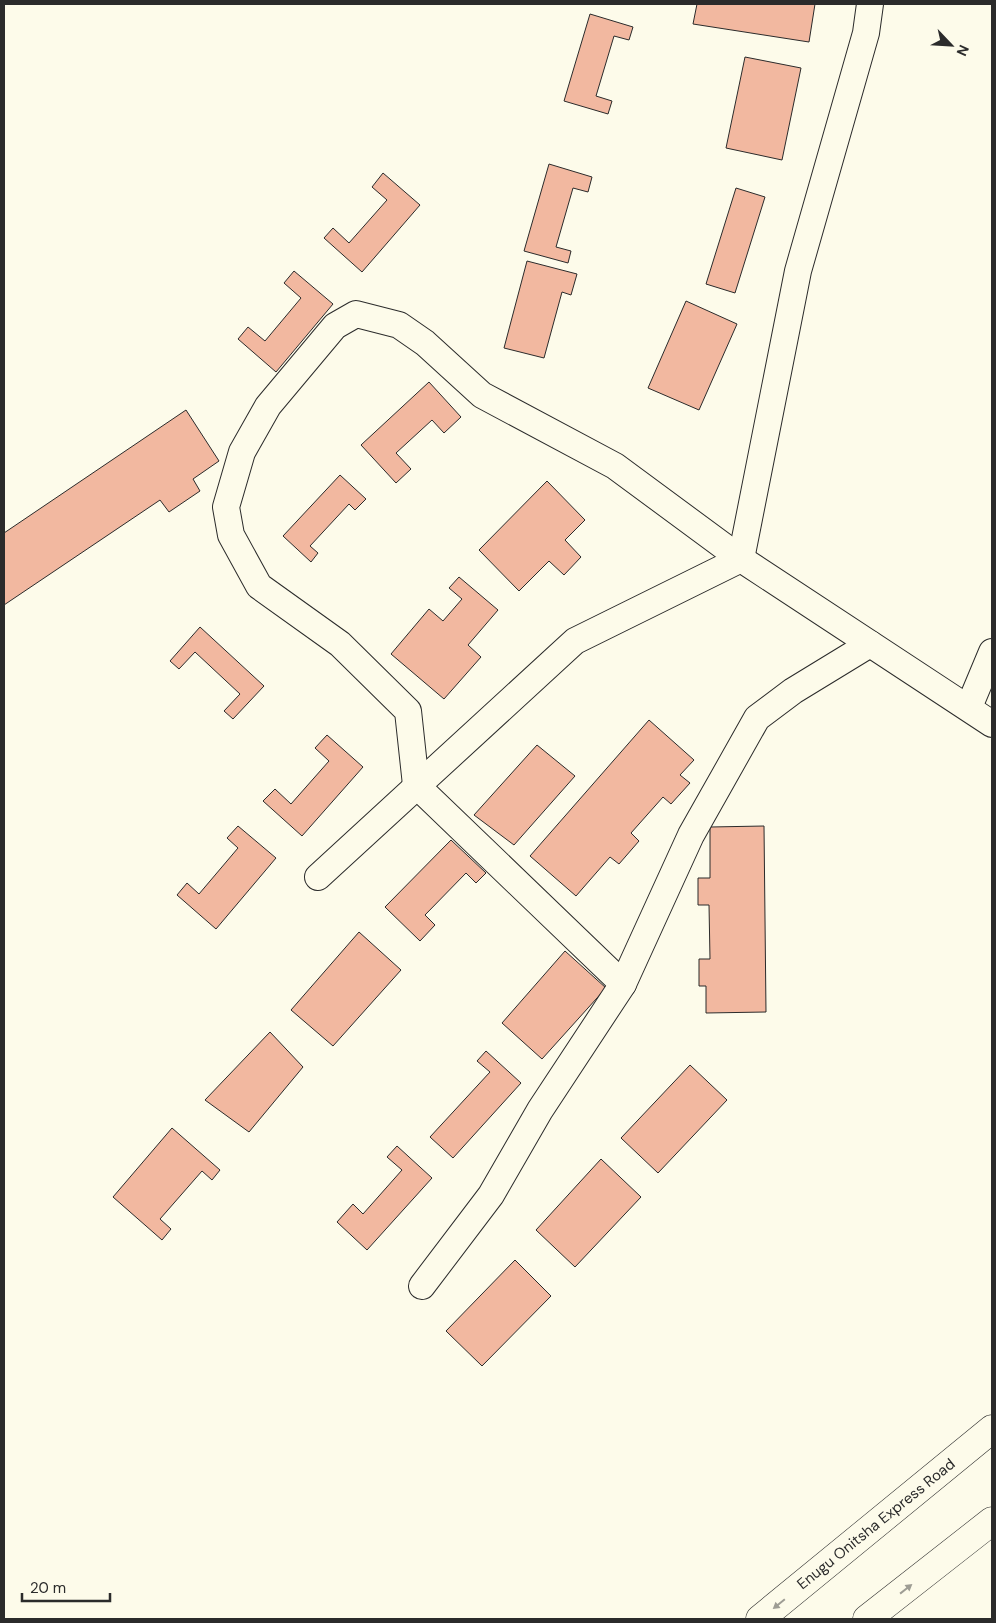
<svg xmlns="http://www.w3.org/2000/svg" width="996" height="1623" viewBox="0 0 996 1623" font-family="'DM Sans',sans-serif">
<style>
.building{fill:#f2b8a0;stroke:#2b2b2b}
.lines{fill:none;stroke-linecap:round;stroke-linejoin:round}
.minor-casing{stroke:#2b2b2b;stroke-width:28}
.trunk-casing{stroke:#2b2b2b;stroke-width:29}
.minor{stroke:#fdfbea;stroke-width:26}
.trunk{stroke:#fdfbea;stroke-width:28}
.oneway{fill:#9e9d94}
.labels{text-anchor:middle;stroke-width:4;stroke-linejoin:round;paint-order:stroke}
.street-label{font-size:15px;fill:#2b2b2b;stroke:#fdfbea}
</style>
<rect width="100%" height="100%" fill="#fdfbea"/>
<!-- building -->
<g class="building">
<path d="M 697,4 L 815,4 L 809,42 L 693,24 Z"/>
<path d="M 590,14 L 633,27 L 629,40 L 614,36 L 596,96 L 612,101 L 608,114 L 564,101 Z"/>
<path d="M 745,57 L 801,68 L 782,160 L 726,148 Z"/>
<path d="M 549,164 L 592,177 L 588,192 L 573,188 L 556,247 L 571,251 L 568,263 L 524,251 Z"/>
<path d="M 383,173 L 420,205 L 362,272 L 324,238 L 333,228 L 349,243 L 387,200 L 372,187 Z"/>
<path d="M 736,188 L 765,197 L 735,293 L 706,284 Z"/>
<path d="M 527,261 L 577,274 L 571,295 L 562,292 L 544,358 L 504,348 Z"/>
<path d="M 294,271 L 333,304 L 276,372 L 238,339 L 248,327 L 265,341 L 301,298 L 284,283 Z"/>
<path d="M 686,301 L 737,324 L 699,410 L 648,388 Z"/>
<path d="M 429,382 L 461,417 L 444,433 L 432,420 L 396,453 L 411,469 L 396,483 L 361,445 Z"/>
<path d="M 186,410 L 219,461 L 193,479 L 200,491 L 169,512 L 160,500 L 4,605 L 4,533 Z"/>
<path d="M 340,475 L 366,499 L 355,510 L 349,504 L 310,546 L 318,553 L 311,562 L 283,536 Z"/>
<path d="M 547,481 L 585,520 L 565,540 L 581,557 L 564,575 L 549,561 L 519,591 L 479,550 Z"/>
<path d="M 459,577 L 498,610 L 468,645 L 481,657 L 444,699 L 391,654 L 429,609 L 443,621 L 462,599 L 449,588 Z"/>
<path d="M 200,627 L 264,686 L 233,719 L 224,711 L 240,694 L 195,652 L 179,669 L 170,661 Z"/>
<path d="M 649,720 L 694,760 L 680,775 L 690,783 L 671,804 L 663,797 L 631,833 L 639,841 L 619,864 L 610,857 L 576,896 L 530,856 Z"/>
<path d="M 327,735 L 363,767 L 302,836 L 263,801 L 275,789 L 291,804 L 329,761 L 315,748 Z"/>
<path d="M 537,745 L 575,776 L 514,845 L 474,815 Z"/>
<path d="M 238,826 L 276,858 L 216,929 L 177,895 L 187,883 L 199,894 L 238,848 L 227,838 Z"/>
<path d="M 764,826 L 766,1012 L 706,1013 L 706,986 L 699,986 L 699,959 L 710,959 L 709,905 L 698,905 L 698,878 L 710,878 L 710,827 Z"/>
<path d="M 451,840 L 486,873 L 476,883 L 466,873 L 425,915 L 435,925 L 420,941 L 385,907 Z"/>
<path d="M 359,932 L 401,970 L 333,1046 L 291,1010 Z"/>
<path d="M 565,951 L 606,988 L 542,1059 L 502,1023 Z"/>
<path d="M 270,1032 L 303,1067 L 249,1132 L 205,1100 Z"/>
<path d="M 486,1051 L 521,1083 L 453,1158 L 430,1137 L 490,1072 L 477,1061 Z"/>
<path d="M 690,1065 L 727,1100 L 658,1173 L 621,1138 Z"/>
<path d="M 172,1128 L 220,1170 L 212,1180 L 202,1171 L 160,1219 L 171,1229 L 162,1240 L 113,1197 Z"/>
<path d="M 397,1146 L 432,1178 L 367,1250 L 337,1222 L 353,1204 L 363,1214 L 402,1170 L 387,1157 Z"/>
<path d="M 601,1159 L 641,1197 L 575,1267 L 536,1230 Z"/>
<path d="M 515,1260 L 551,1296 L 482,1366 L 446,1331 Z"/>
</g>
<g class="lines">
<!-- minor casing -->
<g class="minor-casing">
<g id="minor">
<path d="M 741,559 L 798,271 L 866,33 L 870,4"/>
<path d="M 969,707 L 992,652"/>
<path d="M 318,877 L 575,641 L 741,559"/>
<path d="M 623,984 L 416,785 L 408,711 L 340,644 L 259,586 L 231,535 L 226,507 L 242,452 L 268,406 L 335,326 L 356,314 L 399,325 L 425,343 L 482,395 L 615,466 L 741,559 L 992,724"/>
<path d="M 422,1286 L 491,1195 L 540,1110 L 623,984 L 691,835 L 757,718 L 793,691 L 870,644"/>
</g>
</g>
<!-- trunk casing -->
<g class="trunk-casing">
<g id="trunk">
<path d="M 760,1619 L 992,1429"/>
<path d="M 867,1619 L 992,1521"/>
</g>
</g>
<!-- minor -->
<use href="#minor" class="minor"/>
<!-- trunk -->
<use href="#trunk" class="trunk"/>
</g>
<!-- one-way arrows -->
<defs><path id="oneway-solid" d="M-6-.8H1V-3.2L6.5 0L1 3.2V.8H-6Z" transform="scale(1.25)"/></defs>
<g class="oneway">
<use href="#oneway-solid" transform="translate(906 1589) rotate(-38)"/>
<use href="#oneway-solid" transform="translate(779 1604) rotate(141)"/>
</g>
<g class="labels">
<!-- street labels -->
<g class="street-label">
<text transform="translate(876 1524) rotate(-39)" y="5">Enugu Onitsha Express Road</text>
</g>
</g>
<!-- border -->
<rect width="996" height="1623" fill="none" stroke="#2b2b2b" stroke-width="10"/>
<!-- north arrow -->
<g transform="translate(951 45) rotate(115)" stroke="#fdfbea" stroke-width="4" paint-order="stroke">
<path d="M0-4L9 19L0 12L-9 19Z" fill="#2b2b2b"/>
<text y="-8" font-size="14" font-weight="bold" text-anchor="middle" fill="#2b2b2b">N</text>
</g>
<!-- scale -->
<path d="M22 1593v8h88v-8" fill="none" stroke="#2b2b2b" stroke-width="2.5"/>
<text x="30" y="1593" font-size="15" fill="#2b2b2b" stroke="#fdfbea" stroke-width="4" paint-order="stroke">20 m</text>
</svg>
